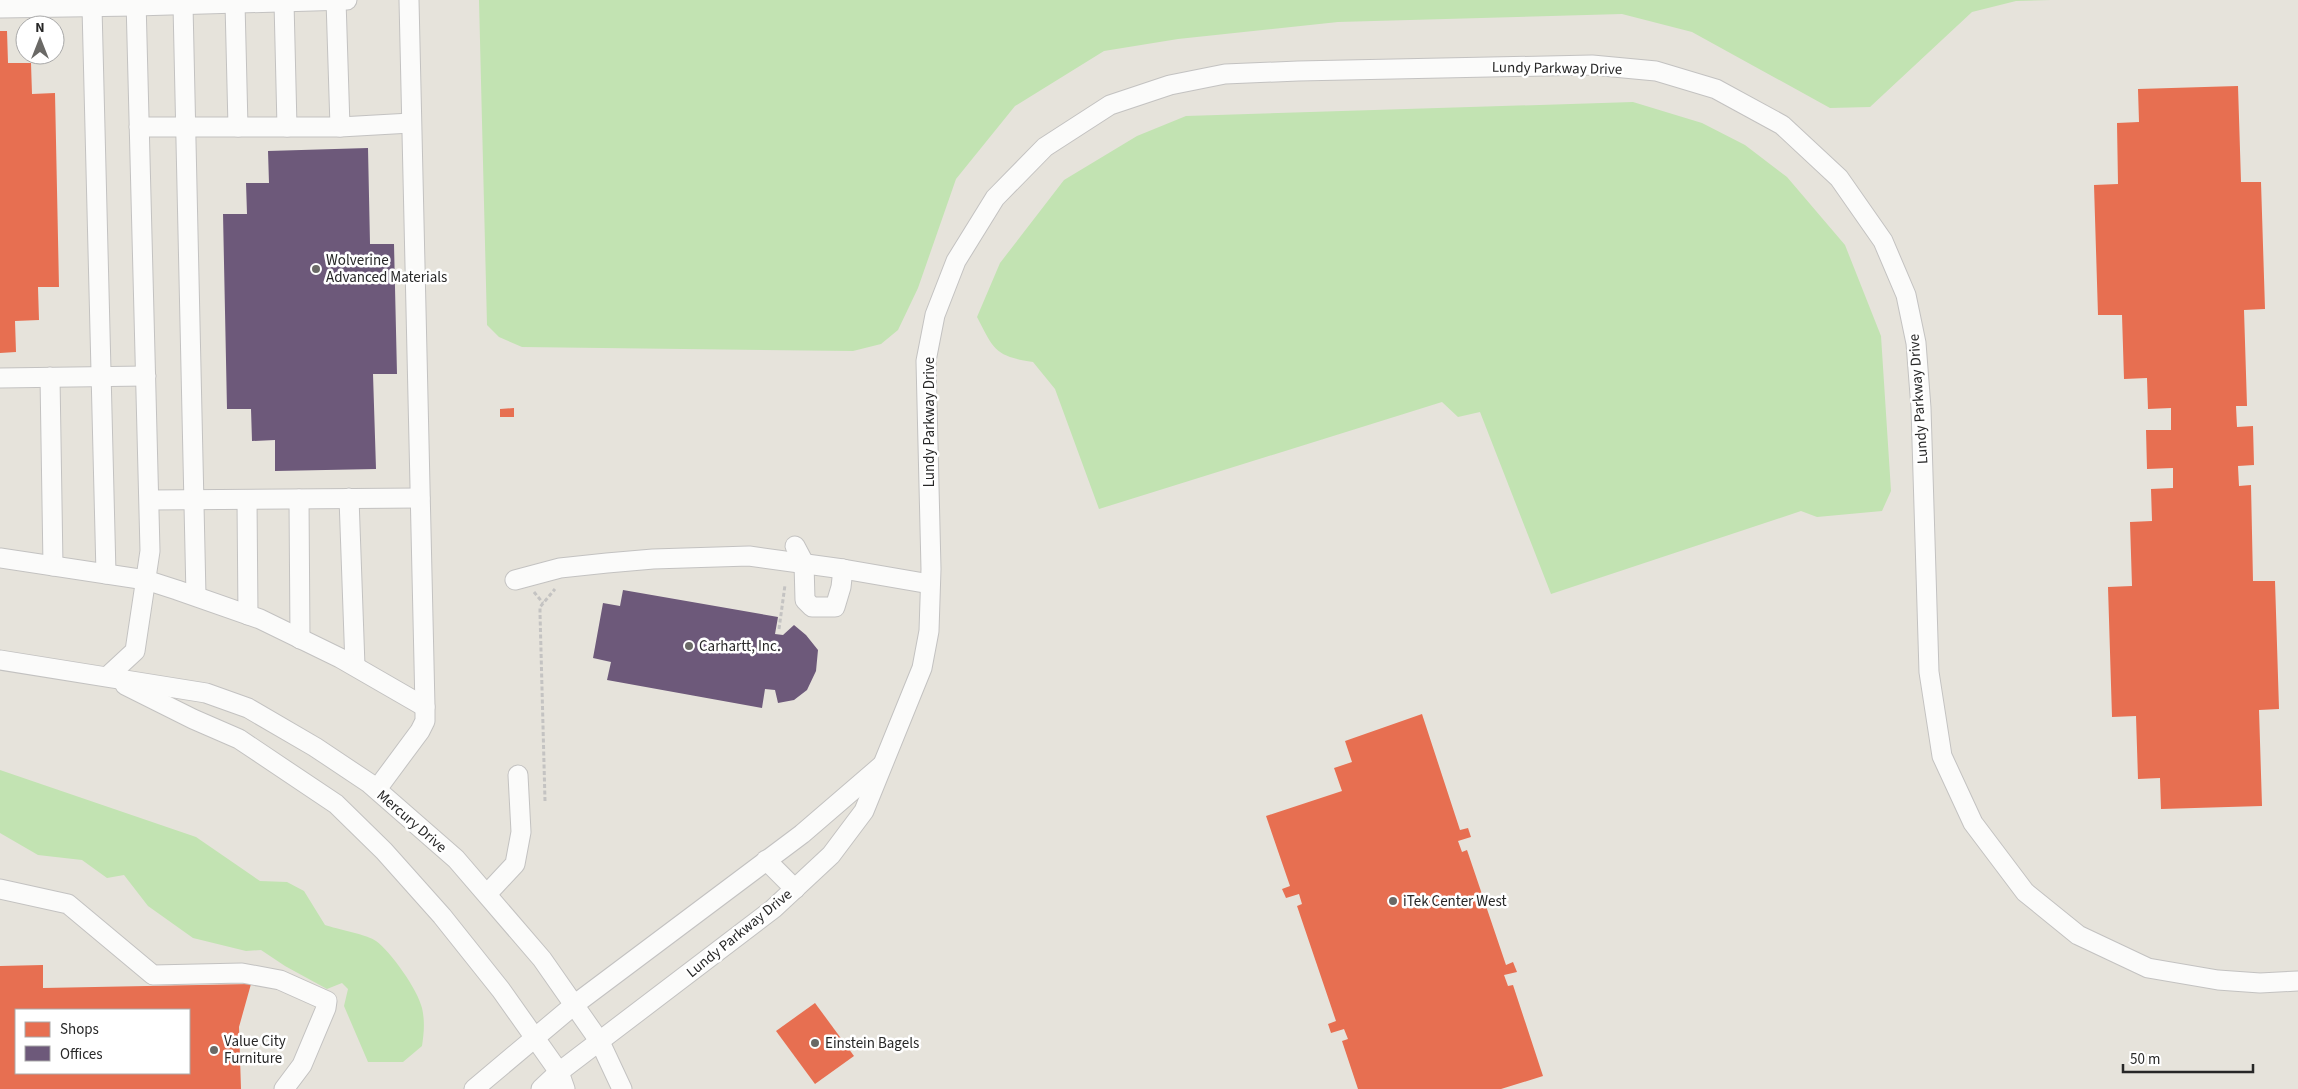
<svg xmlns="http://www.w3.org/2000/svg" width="2298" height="1089" viewBox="0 0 2298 1089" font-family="'Source Sans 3',sans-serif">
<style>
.green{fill:#c2e3b2}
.shops{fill:#e76f51;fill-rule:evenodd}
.offices{fill:#6d597a}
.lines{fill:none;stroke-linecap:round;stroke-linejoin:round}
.minor-casing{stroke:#c3c2c1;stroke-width:21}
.path{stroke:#c4c3c2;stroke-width:3;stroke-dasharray:4 2.5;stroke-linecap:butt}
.minor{stroke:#fbfbfa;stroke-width:19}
.poi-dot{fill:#6a6966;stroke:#fff;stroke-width:2}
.labels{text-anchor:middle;stroke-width:5;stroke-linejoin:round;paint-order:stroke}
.street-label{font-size:15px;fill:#272727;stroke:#fff}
.poi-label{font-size:15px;fill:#272727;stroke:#fff;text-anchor:start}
</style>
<rect width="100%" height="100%" fill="#e6e3db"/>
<!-- green -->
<g class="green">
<path d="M 479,0 L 2051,0 L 2016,1 L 1972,12 L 1870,107 L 1830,108 L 1692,32 L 1622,14 L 1338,22 L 1178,39 L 1104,51 L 1015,106 L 956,179 L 918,288 L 898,330 L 881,344 L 853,351 L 522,347 L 499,337 L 487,325 Z"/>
<path d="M 1633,102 L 1702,123 L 1745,145 L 1787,177 L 1845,245 L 1881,336 L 1891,491 L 1882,511 L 1817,517 L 1801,511 L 1551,594 L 1480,412 L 1458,417 L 1442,402 L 1099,509 L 1055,389 L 1033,362 C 995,356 994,350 977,317 L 1000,263 L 1064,180 L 1137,136 L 1186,116 Z"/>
<path d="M 0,770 L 196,837 L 260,881 L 287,882 L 304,891 L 325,925 C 336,929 369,935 376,941 C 391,952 418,990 422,1008 C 425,1021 424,1033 422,1046 L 403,1062 L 368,1062 L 344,1006 L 348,989 L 342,983 L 327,989 L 285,966 L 261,950 L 246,951 L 193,938 L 148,906 L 124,875 L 107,878 L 82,860 L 38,855 L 0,833 Z"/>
</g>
<!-- shops -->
<g class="shops">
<path d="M 0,31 L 7,31 L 8,63 L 31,63 L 32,94 L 55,93 L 59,287 L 38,287 L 39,320 L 15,321 L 16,352 L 0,353 Z"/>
<path d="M 2238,86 L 2241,182 L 2261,182 L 2265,309 L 2244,310 L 2247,406 L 2236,406 L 2237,427 L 2253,426 L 2254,465 L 2238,466 L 2239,486 L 2251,485 L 2253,581 L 2275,581 L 2279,709 L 2259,710 L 2262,806 L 2161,809 L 2160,778 L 2138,779 L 2136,716 L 2112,717 L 2108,587 L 2132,586 L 2130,522 L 2152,521 L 2151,489 L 2173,488 L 2173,468 L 2147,469 L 2146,430 L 2171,430 L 2171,408 L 2148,409 L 2147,378 L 2124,379 L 2122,315 L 2098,315 L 2094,185 L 2118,184 L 2117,123 L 2139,122 L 2138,89 Z"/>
<path d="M 514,408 L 514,417 L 500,417 L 500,409 Z"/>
<path d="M 1422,714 L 1460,830 L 1468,828 L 1471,837 L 1458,841 L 1462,852 L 1467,850 L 1506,965 L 1513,962 L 1517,972 L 1504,975 L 1508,986 L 1513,985 L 1543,1076 L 1501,1089 L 1358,1089 L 1342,1041 L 1348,1039 L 1344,1029 L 1331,1033 L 1328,1024 L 1336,1021 L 1297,906 L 1302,904 L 1299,894 L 1286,898 L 1282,889 L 1290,886 L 1266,816 L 1342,791 L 1334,768 L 1352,762 L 1345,741 Z"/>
<path d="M 43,965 L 43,988 L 251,984 L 239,1027 L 241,1089 L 0,1089 L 0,966 ZM 16,1010 L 189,1010 L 189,1073 L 16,1073 Z"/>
<path d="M 815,1003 L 854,1056 L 815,1084 L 776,1031 Z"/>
</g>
<!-- offices -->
<g class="offices">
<path d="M 368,148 L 370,244 L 394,244 L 397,374 L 373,374 L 376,469 L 275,471 L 275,440 L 252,441 L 251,409 L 227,409 L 223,214 L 247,214 L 246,183 L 269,183 L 268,151 Z"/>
<path d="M 623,590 L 778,617 L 775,634 L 783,635 L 794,625 L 806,635 L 818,650 L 816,671 L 807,690 L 794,700 L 778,703 L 775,690 L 765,689 L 762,708 L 607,680 L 611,662 L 593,658 L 603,603 L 620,606 Z"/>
</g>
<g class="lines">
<!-- minor casing -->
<g class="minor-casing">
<g id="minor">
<path d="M 336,0 L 340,127"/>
<path d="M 284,2 L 287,127"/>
<path d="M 235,3 L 238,127"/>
<path d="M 183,5 L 196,596"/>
<path d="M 92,7 L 106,574"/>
<path d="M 0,8 L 136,6 L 347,0"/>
<path d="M 139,127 L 340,127 L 411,123"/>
<path d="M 50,377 L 53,566"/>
<path d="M 0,378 L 146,376"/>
<path d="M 349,498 L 355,666"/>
<path d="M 299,499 L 300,639"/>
<path d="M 150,500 L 420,498"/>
<path d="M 247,500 L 248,615"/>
<path d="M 795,546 L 804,563 L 805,600 L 812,607 L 835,607 L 841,587 L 843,569"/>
<path d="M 0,558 L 146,580 L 177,590 L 260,619 L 340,658 L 425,707"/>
<path d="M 515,580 L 560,568 L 607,563 L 653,559 L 749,556 L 843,569 L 930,584"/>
<path d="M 0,660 L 206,693 L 248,708 L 315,747 L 369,783 L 456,859 L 542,959 L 600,1042 L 622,1089"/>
<path d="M 108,676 L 135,651 L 150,551 L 136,0"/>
<path d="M 125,685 L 193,719 L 239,739 L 336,804 L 384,851 L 442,916 L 501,990 L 559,1072 L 565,1089"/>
<path d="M 377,789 L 420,731 L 425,721 L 425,707 L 409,0"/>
<path d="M 766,860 L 795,889"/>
<path d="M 0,889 L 68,904 L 153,975 L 242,973 L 280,980 L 327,1001 L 326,1008 L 302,1065 L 284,1089"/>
<path d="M 487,894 L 515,864 L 521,832 L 518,775"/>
<path d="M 474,1089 L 574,1005 L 802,834 L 881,766"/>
<path d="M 541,1089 L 559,1072 L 773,909 L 831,855 L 864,811 L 922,668 L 929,631 L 931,569 L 926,361 L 935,315 L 956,261 L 995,198 L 1045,147 L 1110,105 L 1170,85 L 1225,74 L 1298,71 L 1592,65 L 1656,71 L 1716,89 L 1782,125 L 1839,178 L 1883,241 L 1906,295 L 1916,343 L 1921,408 L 1929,672 L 1942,756 L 1973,823 L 2025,892 L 2078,935 L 2148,968 L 2218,980 L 2260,983 L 2298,981"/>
</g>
</g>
<!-- path -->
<g class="path">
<path d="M 534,592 L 543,603"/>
<path d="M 779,629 L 785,585"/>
<path d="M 545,801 L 540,613 L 540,607 L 555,589"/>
</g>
<!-- minor -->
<use href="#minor" class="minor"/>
</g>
<!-- markers -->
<g class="poi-dot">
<circle cx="316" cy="269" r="5"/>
<circle cx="689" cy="646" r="5"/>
<circle cx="1393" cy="901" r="5"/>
<circle cx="815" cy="1043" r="5"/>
<circle cx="214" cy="1050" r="5"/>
</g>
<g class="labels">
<!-- street labels -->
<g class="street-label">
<text transform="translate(1557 68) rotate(1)" y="5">Lundy Parkway Drive</text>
<text transform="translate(1918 399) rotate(-94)" y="5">Lundy Parkway Drive</text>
<text transform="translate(929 422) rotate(-90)" y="5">Lundy Parkway Drive</text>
<text transform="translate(412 821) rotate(41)" y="5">Mercury Drive</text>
<text transform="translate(739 933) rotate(-39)" y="5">Lundy Parkway Drive</text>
</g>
<!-- poi labels -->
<g class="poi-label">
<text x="326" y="265">Wolverine<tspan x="326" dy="17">Advanced Materials</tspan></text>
<text x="699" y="651">Carhartt, Inc.</text>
<text x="1403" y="906">iTek Center West</text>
<text x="224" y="1046">Value City<tspan x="224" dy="17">Furniture</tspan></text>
<text x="825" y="1048">Einstein Bagels</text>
</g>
</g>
<!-- legend -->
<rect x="15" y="1009" width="175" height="65" fill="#ffffff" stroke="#a9a9a9"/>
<rect x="25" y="1022" width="25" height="15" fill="#e76f51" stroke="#a9a9a9"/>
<text x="60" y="1034" font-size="15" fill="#272727">Shops</text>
<rect x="25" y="1046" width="25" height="15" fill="#6d597a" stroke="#a9a9a9"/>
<text x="60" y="1059" font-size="15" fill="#272727">Offices</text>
<!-- north arrow -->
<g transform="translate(40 40)"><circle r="24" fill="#ffffff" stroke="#a9a9a9"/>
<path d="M0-4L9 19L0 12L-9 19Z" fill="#6a6966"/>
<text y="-8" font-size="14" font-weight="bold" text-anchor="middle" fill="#272727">N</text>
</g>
<!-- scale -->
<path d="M2123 1064v8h130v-8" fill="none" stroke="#272727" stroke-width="2.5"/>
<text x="2130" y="1064" font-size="15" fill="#272727" stroke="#ffffff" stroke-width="4" paint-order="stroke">50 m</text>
</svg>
